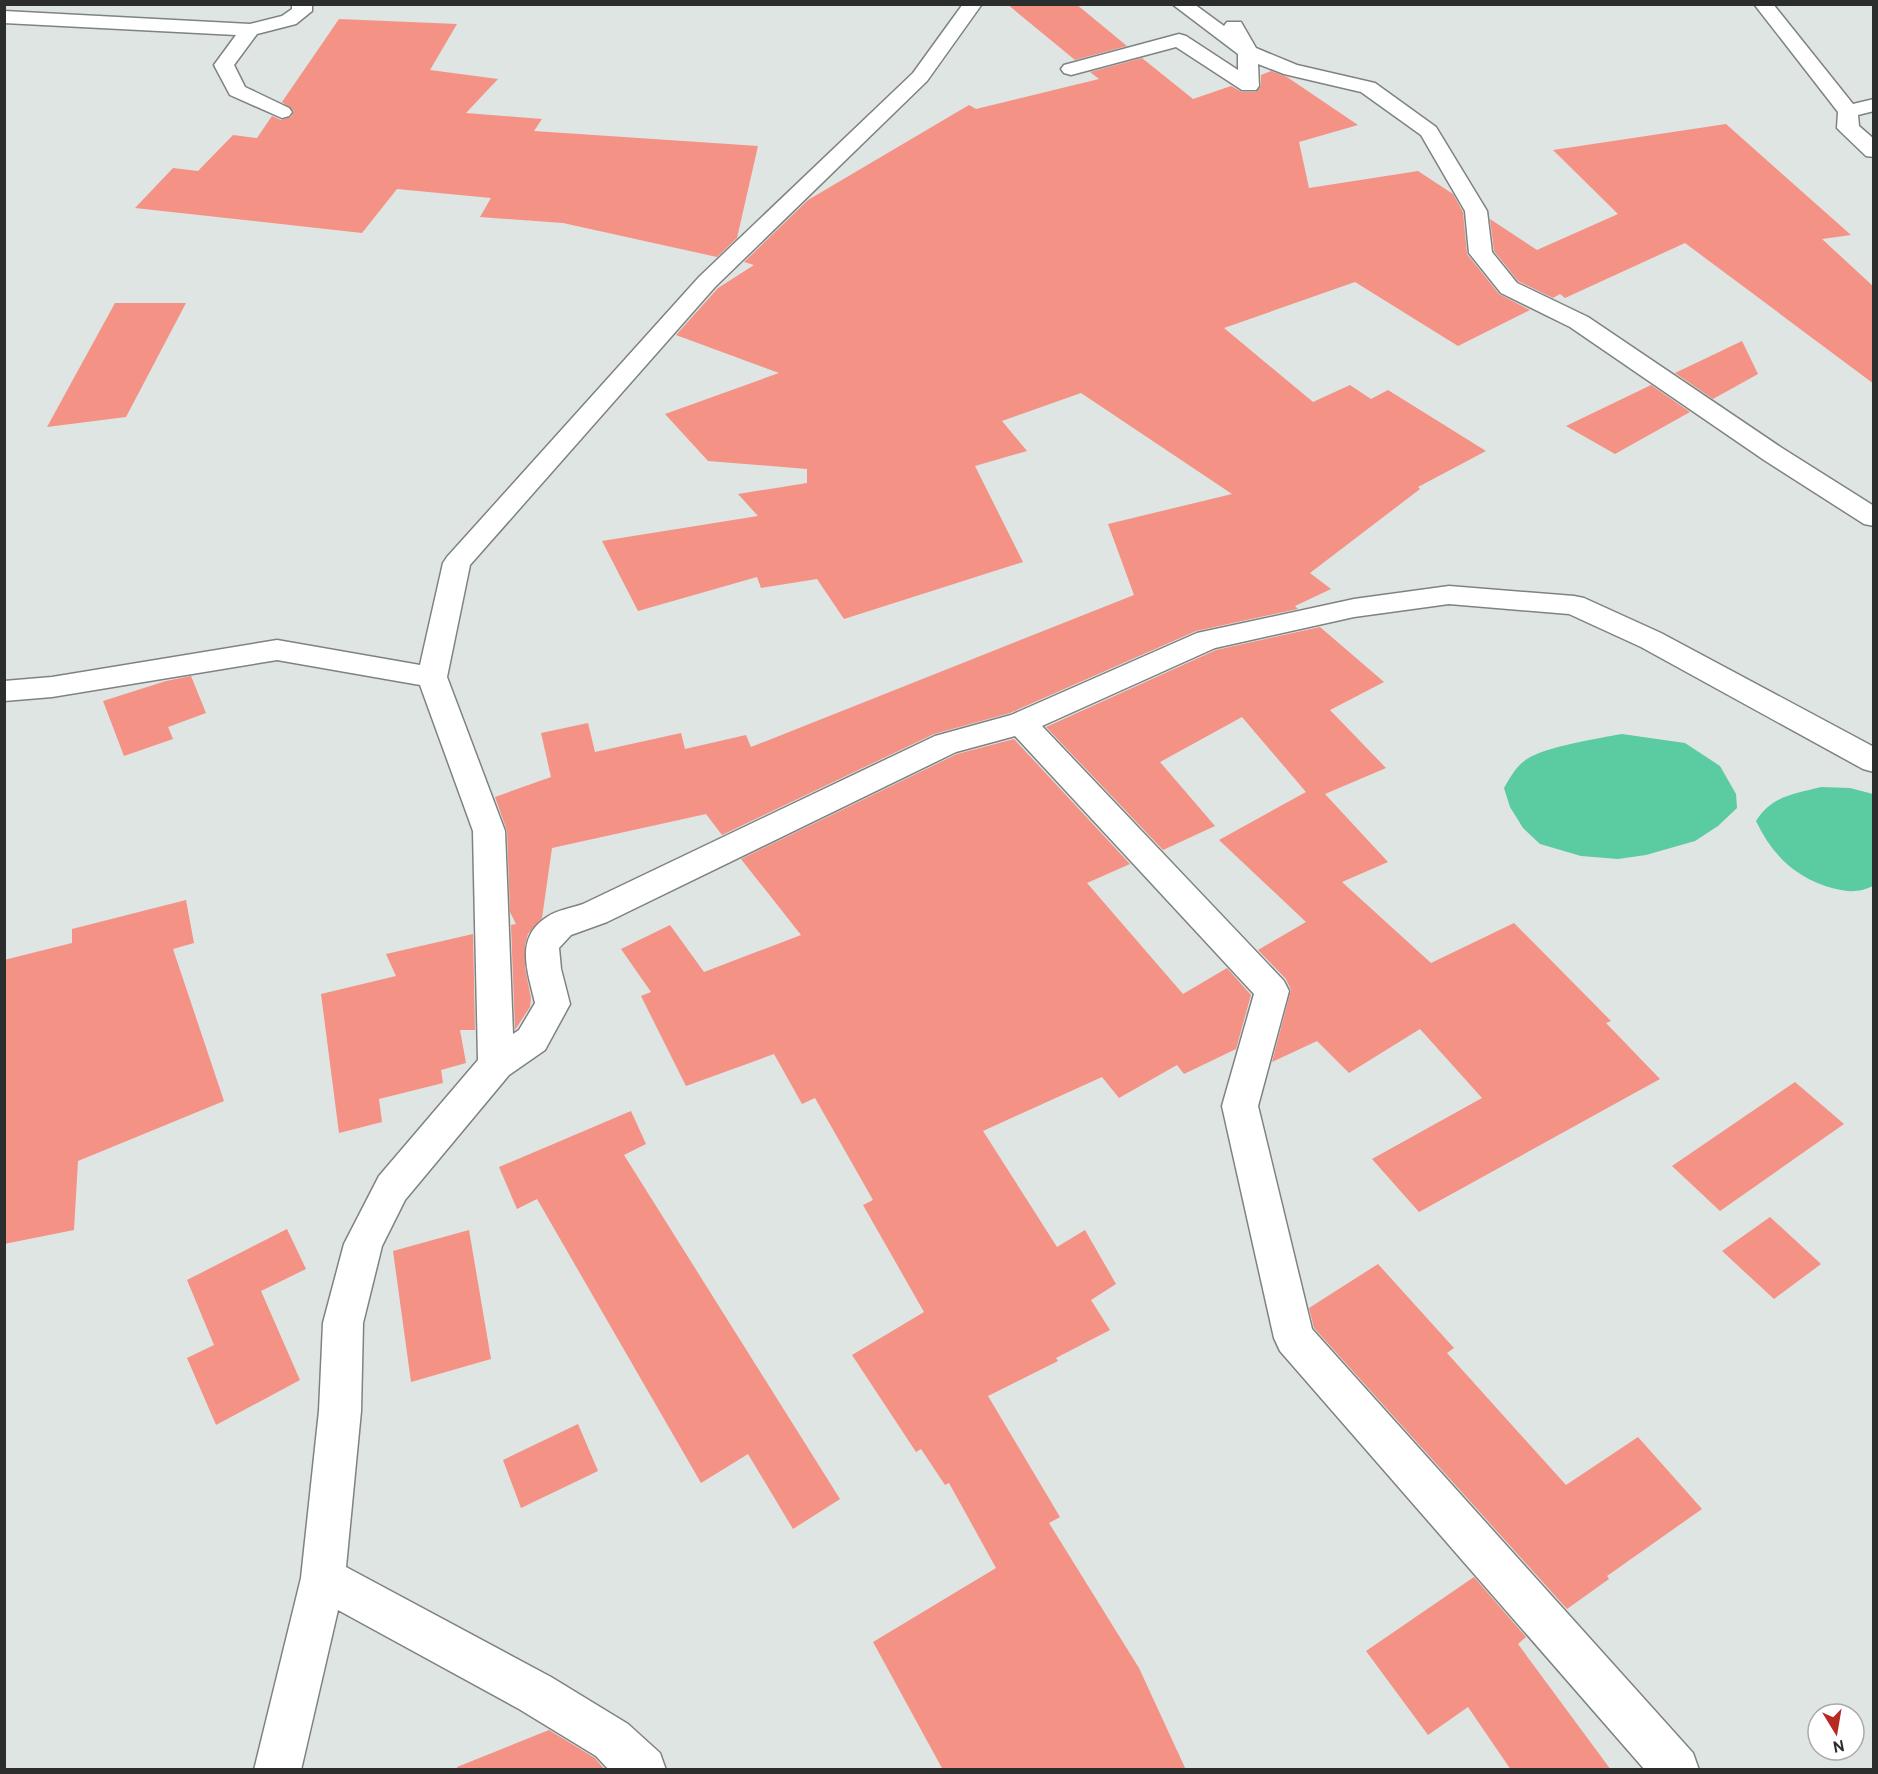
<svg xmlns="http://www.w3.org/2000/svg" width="1878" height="1774" viewBox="0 0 1878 1774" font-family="Overpass,sans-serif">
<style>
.water{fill:#5bcba1}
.building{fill:#f49285}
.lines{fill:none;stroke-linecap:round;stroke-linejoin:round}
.minor-casing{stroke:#7e8381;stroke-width:3}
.minor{fill:#fff;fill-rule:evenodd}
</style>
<rect width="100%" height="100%" fill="#dfe5e2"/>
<!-- water -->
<g class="water">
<path d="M 1622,734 L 1685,743 L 1720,766 L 1736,794 L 1737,808 L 1718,826 L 1695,841 L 1646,855 L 1618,859 L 1581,856 L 1540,844 L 1523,828 L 1510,807 L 1504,788 C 1510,778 1516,766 1527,759 C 1545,747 1599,738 1622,734 Z"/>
<path d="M 1821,787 L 1850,788 L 1873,794 L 1873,886 C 1859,893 1847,892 1832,888 C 1796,878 1772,855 1756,821 C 1772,796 1793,794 1821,787 Z"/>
</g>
<!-- building -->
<g class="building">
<path d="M 1007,4 L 1076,4 L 1127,46 L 1075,60 Z"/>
<path d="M 339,19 L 457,24 L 430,70 L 498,79 L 466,113 L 542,119 L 534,131 L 758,146 L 737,238 L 717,257 L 563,223 L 480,217 L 491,198 L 397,189 L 362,233 L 135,208 L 173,168 L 198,171 L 233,135 L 257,138 L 272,116 L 281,120 L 291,117 L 294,111 L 282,102 Z"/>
<path d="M 1142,58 L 1193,99 L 1231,86 L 1242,92 L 1256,92 L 1261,86 L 1261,75 L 1271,71 L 1287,77 L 1358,125 L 1299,142 L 1309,188 L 1418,171 L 1453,194 L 1463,212 L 1467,254 L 1499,294 L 1530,310 L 1458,346 L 1355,282 L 1224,328 L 1313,402 L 1350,385 L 1371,399 L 1388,390 L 1486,451 L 1418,487 L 1420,489 L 1310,573 L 1331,589 L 1295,606 L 1298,609 L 1196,631 L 1010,713 L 934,734 L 722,835 L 706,814 L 552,848 L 542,918 L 528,934 L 525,945 L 525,968 L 531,998 L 530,1007 L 515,1030 L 511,925 L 516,924 L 510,912 L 507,831 L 495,797 L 551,777 L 541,733 L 588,723 L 595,752 L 681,733 L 685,749 L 746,735 L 751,747 L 1134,595 L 1108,524 L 1232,494 L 1081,393 L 1002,421 L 1027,451 L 975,466 L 1023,562 L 844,619 L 817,579 L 761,588 L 757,577 L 638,611 L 602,541 L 758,516 L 738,494 L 807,483 L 807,469 L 708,461 L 665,414 L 779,373 L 676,335 L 718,288 L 754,265 L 744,262 L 808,200 L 969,105 L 976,109 L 1099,79 L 1090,72 Z"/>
<path d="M 1726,124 L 1851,235 L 1822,239 L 1874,287 L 1874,384 L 1685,243 L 1565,298 L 1560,294 L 1553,298 L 1518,281 L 1494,251 L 1490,219 L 1537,250 L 1618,214 L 1553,150 Z"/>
<path d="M 115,303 L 186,303 L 126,417 L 47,427 Z"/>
<path d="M 1742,341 L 1758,374 L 1713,399 L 1675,373 Z"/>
<path d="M 1651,385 L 1690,412 L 1615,454 L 1566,426 Z"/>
<path d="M 1320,627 L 1384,682 L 1330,710 L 1386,768 L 1325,794 L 1388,862 L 1342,882 L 1431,963 L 1514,923 L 1611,1021 L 1606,1023 L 1660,1079 L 1419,1212 L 1372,1159 L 1482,1098 L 1420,1029 L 1349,1073 L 1317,1041 L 1272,1062 L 1291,990 L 1286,979 L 1258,950 L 1306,922 L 1219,840 L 1306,792 L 1242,717 L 1160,762 L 1215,826 L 1163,850 L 1046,727 L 1216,650 Z"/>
<path d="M 191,676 L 206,713 L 168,727 L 173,739 L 124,756 L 103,701 L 166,681 Z"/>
<path d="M 1014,739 L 1130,864 L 1087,883 L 1183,994 L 1227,968 L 1251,995 L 1236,1049 L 1184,1074 L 1177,1065 L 1119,1098 L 1102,1077 L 983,1131 L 1057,1247 L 1085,1230 L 1116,1284 L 1091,1300 L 1110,1330 L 1056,1358 L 1058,1361 L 988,1396 L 1060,1517 L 1049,1523 L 1139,1668 L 1186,1770 L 943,1770 L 873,1642 L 996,1568 L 949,1483 L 945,1485 L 921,1449 L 916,1452 L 852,1355 L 924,1312 L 863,1205 L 873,1200 L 815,1098 L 802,1104 L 774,1054 L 686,1086 L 641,996 L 651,992 L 621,949 L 670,925 L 704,972 L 801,935 L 741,859 L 957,754 Z"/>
<path d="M 186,900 L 194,943 L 173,949 L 224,1101 L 78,1161 L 74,1230 L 4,1244 L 4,960 L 72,943 L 72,929 Z"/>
<path d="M 473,934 L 475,1030 L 460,1030 L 466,1063 L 441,1070 L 443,1083 L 379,1099 L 382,1122 L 339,1133 L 321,994 L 396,976 L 386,954 Z"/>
<path d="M 1795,1082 L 1844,1124 L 1720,1211 L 1672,1166 Z"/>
<path d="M 631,1111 L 646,1144 L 624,1155 L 840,1499 L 793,1529 L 748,1454 L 701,1483 L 537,1199 L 517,1209 L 499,1167 Z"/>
<path d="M 1770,1217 L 1821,1264 L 1774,1299 L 1722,1251 Z"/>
<path d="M 287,1229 L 306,1269 L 261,1291 L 300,1380 L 216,1425 L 187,1358 L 214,1345 L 187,1280 Z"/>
<path d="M 469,1230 L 491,1359 L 411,1382 L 393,1251 Z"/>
<path d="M 1378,1264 L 1454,1348 L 1447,1353 L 1566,1485 L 1638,1437 L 1702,1509 L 1607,1576 L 1609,1579 L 1567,1609 L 1314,1328 L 1309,1308 Z"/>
<path d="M 578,1424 L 598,1471 L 521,1508 L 503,1460 Z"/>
<path d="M 1474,1577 L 1526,1637 L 1518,1644 L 1611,1770 L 1511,1770 L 1468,1707 L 1428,1735 L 1366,1651 Z"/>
<path d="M 549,1730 L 595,1758 L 605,1770 L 458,1770 L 457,1767 Z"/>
</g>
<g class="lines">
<!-- minor casing -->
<g class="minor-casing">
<g id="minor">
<path d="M 292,4 L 312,4 L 312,11 L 296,24 L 257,34 L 234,65 L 245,87 L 289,108 L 292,112 L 289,116 L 282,118 L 230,95 L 214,65 L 236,35 L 4,23 L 4,11 L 250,24 L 282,16 L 292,9 Z"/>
<path d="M 963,4 L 982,4 L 927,81 L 715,287 L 470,565 L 447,677 L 505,831 L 513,1034 L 519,1030 L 535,1003 C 528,972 514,938 547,917 C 557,910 572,908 583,904 L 935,736 L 1011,715 L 1197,633 L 1354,599 L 1449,586 L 1574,596 L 1584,598 L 1661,633 L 1874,747 L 1874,772 L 1863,769 L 1641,647 L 1569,614 L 1449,604 L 1354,617 L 1215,648 L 1042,726 L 1284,981 L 1289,991 L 1258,1106 L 1312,1329 L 1693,1753 L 1699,1770 L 1645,1770 L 1280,1351 L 1274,1338 L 1222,1106 L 1254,994 L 1015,736 L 956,752 L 607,922 L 571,935 L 559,948 L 561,969 L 570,1004 L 545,1050 L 509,1075 L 405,1200 L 382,1246 L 363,1323 L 361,1411 L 346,1567 L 551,1677 L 628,1724 L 660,1753 L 666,1770 L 609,1770 L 596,1756 L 519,1709 L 338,1610 L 301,1770 L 254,1770 L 301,1578 L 319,1411 L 323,1323 L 344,1244 L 379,1176 L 478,1060 L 473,831 L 420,685 L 277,660 L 52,697 L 4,701 L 4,681 L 52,677 L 277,640 L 420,665 L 443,563 L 447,557 L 699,277 L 913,73 Z"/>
<path d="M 1172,4 L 1194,4 L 1224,26 L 1227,22 L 1241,22 L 1256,48 L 1297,65 L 1375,83 L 1436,127 L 1487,211 L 1492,252 L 1517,283 L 1588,317 L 1782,448 L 1874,506 L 1874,526 L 1864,524 L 1764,460 L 1570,327 L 1501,293 L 1469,253 L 1465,211 L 1421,135 L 1361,92 L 1284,74 L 1258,64 L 1259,86 L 1256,90 L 1242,90 L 1176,47 L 1071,75 L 1064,73 L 1061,69 L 1064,65 L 1179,34 L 1186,36 L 1238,70 L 1238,54 Z"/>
<path d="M 1754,4 L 1773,4 L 1853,104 L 1874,99 L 1874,111 L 1858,115 L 1859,126 L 1874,139 L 1874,157 L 1866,156 L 1841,132 L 1837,128 L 1838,112 Z"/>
</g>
</g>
<!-- minor -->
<use href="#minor" class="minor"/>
</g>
<!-- border -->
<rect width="1878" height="1774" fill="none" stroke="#2c2e2d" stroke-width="12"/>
<!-- north arrow -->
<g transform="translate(1836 1732) rotate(169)"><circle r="28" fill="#ffffff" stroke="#ababab" stroke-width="1.5"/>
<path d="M0-4.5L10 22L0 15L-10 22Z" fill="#b72923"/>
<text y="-9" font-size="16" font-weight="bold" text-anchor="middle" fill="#2c2e2d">N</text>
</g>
</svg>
